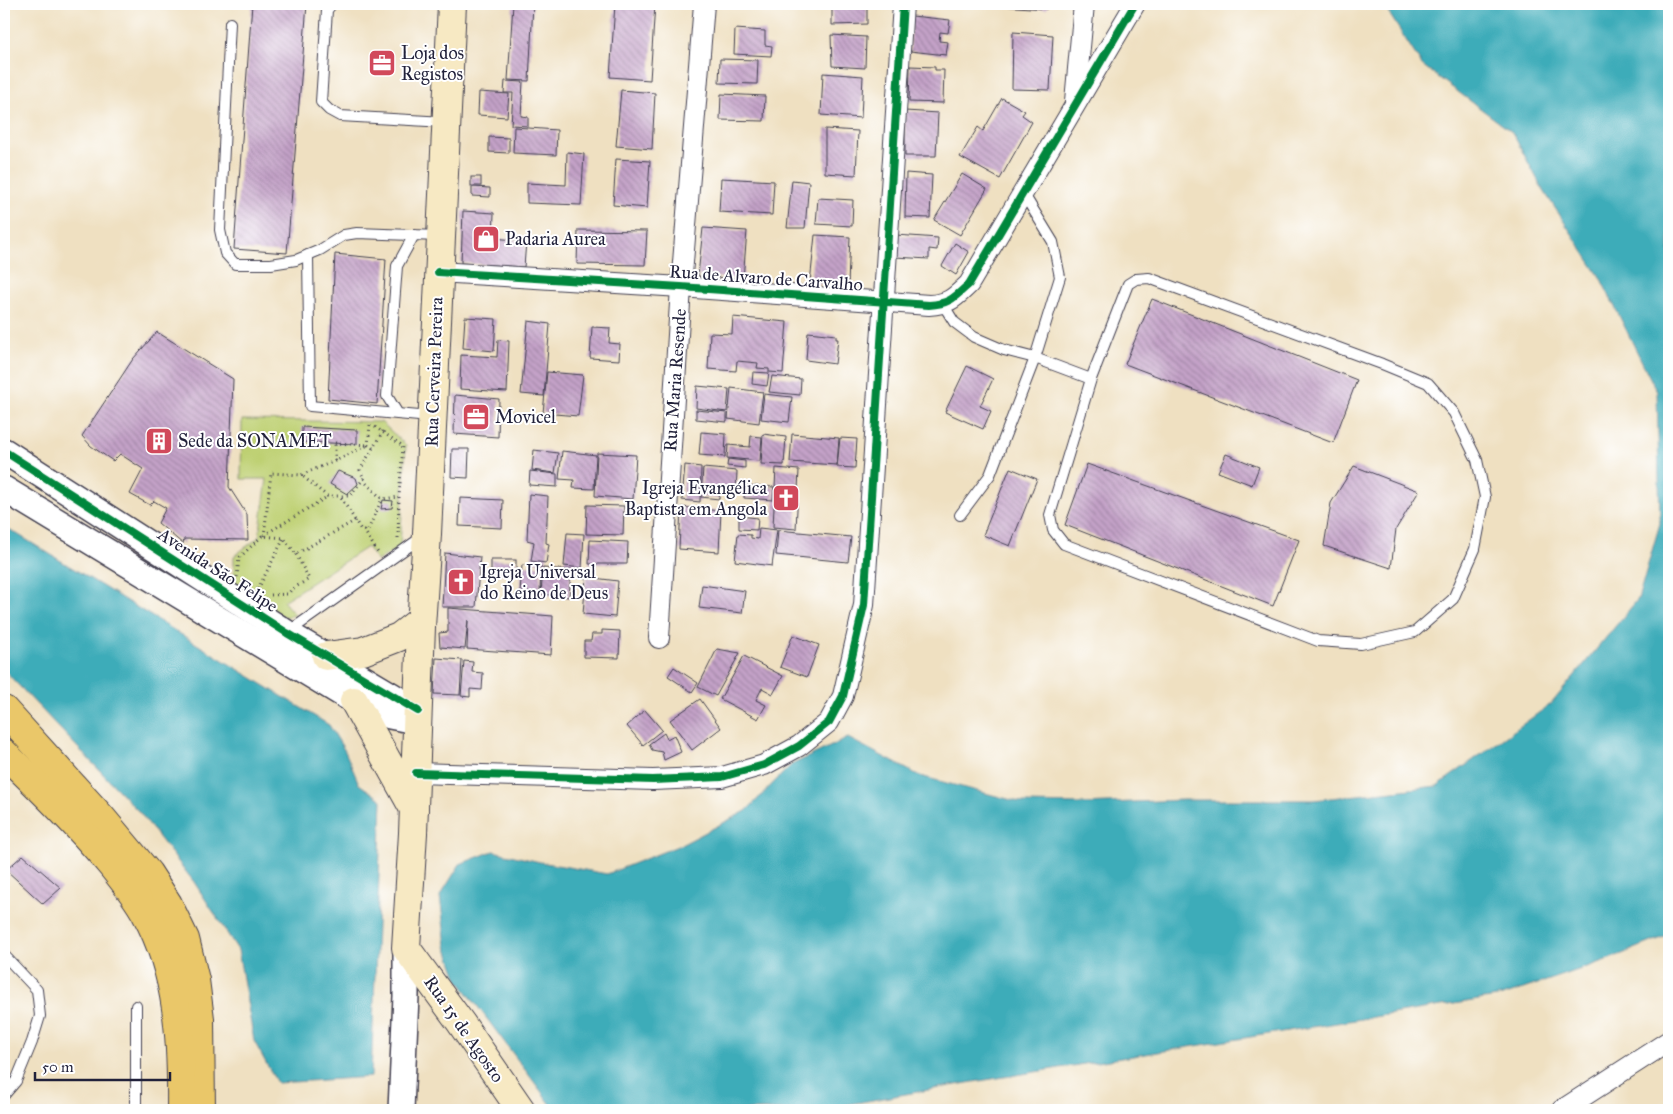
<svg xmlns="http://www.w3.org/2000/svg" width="1673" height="1114" viewBox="0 0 1673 1114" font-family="'IM FELL Great Primer',serif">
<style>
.park{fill:#bed072;stroke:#707956}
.water{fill:#3cacb9;stroke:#2f677a}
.building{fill:url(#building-back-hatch)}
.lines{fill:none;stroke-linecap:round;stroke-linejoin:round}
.service-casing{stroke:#413e4f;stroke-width:12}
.minor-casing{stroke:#413e4f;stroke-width:22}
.tertiary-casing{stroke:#413e4f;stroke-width:28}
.secondary-casing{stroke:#413e4f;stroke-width:30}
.primary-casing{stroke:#413e4f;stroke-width:30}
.path{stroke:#413e4f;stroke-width:3;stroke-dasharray:1 4;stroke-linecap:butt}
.service{stroke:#fff;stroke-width:10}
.minor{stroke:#fff;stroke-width:20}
.tertiary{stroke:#fff;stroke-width:25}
.secondary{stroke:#f7e9c3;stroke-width:28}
.primary{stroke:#eac769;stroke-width:28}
.cycleway-casing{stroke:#fff;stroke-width:11}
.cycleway{stroke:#00873e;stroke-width:8}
.labels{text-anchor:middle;stroke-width:4;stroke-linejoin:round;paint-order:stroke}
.poi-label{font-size:18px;fill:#22223b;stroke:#fff;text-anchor:start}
.street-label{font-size:18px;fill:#22223b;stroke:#fff}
</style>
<defs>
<pattern id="building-back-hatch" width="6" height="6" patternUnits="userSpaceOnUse" patternTransform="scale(1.25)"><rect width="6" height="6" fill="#c4a2c8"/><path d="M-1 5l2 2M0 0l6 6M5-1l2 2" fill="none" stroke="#9f84a4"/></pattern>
</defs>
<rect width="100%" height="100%" fill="#fff"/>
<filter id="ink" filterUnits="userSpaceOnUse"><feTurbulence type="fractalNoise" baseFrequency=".02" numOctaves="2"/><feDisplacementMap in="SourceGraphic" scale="10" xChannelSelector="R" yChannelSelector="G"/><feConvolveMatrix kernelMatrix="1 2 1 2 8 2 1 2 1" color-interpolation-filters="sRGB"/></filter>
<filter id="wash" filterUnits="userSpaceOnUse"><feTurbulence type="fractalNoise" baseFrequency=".0096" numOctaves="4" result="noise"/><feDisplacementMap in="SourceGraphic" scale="20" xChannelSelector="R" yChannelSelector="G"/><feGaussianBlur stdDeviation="1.12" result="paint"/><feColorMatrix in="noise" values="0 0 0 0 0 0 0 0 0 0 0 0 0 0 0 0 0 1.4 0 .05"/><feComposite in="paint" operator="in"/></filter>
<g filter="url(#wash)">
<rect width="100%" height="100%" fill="#efe0c1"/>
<!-- park -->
<path class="park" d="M 242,420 L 381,422 L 406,445 L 400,547 L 377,561 L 367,547 L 283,601 L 295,615 L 284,617 L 234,588 L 234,556 L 259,537 L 267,479 L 241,479 Z"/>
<!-- water -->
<g class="water">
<path d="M 1383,4 L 1669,4 L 1669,935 L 1607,960 L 1503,996 L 967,1083 L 817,1110 L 555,1110 L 458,980 L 446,946 L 440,896 L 460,864 L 493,851 L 540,862 L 607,874 L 683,844 L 746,811 L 791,765 L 848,738 L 920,776 L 1023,803 L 1082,804 L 1183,800 L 1314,800 L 1437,786 L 1551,704 L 1638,599 L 1660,523 L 1657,392 L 1600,277 L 1542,188 L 1512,132 L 1422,65 Z"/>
<path d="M 4,526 L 329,725 L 345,751 L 359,784 L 382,800 L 371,1077 L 277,1083 L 254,1041 L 238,950 L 194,882 L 140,813 L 4,670 Z"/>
</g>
<g id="blocks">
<!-- building -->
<g class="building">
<path d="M 252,4 L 307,4 L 287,253 L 234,249 Z"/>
<path d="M 513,4 L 533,4 L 529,81 L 508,80 Z"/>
<path d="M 615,4 L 655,4 L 650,80 L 610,77 Z"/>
<path d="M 832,4 L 867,4 L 867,24 L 832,25 Z"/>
<path d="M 918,4 L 948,4 L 948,8 L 918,5 Z"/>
<path d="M 1000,4 L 1048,4 L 1047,9 L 1000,6 Z"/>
<path d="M 912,16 L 950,20 L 948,33 L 940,32 L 939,41 L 948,42 L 946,55 L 910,51 Z"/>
<path d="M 735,29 L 765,31 L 765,45 L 772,46 L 771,56 L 734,54 Z"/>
<path d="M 1013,32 L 1053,35 L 1050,90 L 1012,89 Z"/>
<path d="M 831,35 L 866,37 L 865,68 L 832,66 Z"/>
<path d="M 720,59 L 758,60 L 757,84 L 719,83 Z"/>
<path d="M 910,66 L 935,67 L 935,70 L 944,70 L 943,103 L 909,102 Z"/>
<path d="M 823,73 L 863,76 L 861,118 L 821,115 Z"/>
<path d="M 505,81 L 523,82 L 521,116 L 528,117 L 528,126 L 511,125 L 513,93 L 504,93 Z"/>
<path d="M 621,90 L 655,93 L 652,149 L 616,146 Z"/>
<path d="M 479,92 L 509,94 L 507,117 L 478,115 Z"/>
<path d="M 721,94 L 765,96 L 764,121 L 720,120 Z"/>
<path d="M 1002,98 L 1025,111 L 1022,115 L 1032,122 L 1000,179 L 960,157 L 978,127 L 983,131 Z"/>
<path d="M 905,111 L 938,113 L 936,156 L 905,156 Z"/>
<path d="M 514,127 L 557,130 L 556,155 L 513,153 Z"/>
<path d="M 825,129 L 858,131 L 856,175 L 825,173 Z"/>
<path d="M 489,137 L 509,138 L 509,153 L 489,152 Z"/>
<path d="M 567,152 L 584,154 L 581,205 L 527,203 L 527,183 L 566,185 Z"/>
<path d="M 616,159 L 650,161 L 647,208 L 613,205 Z"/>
<path d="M 906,173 L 932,175 L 930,218 L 905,217 Z"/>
<path d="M 962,174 L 987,189 L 960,235 L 934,220 Z"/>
<rect x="471" y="177" width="10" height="9"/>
<path d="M 721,178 L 774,181 L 772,215 L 719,212 Z"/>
<path d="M 792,180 L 809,182 L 805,228 L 787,228 Z"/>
<path d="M 472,187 L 490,188 L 490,197 L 472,196 Z"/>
<path d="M 818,198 L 853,200 L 852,226 L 816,224 Z"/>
<path d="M 463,211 L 494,213 L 493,238 L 526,241 L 524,267 L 461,263 Z"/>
<path d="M 703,228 L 747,231 L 743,279 L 698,276 Z"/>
<path d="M 578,230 L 647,231 L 645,265 L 577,264 Z"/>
<path d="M 815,235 L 850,237 L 848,285 L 810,283 Z"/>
<path d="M 896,235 L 938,238 L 937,250 L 929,249 L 929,259 L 895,257 Z"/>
<path d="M 955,243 L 969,252 L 956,275 L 942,266 Z"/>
<path d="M 335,254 L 386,259 L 377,404 L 328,399 Z"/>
<path d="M 1152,299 L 1357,380 L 1333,443 L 1125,364 Z"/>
<path d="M 465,317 L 496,319 L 494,351 L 463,348 Z"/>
<path d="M 733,317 L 787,322 L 783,373 L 769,372 L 769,369 L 757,368 L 758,363 L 737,361 L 736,371 L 708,369 L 710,333 L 732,334 Z"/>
<path d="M 528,321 L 550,324 L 544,396 L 521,394 Z"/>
<path d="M 592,327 L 610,328 L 609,343 L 620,344 L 619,360 L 590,358 Z"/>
<path d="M 157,332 L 233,379 L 229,487 L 247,515 L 248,540 L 184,539 L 183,544 L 158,523 L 166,508 L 154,501 L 150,505 L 130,494 L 143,469 L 120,454 L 113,461 L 91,446 L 82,436 L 133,359 Z"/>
<path d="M 808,332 L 836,335 L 836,339 L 838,339 L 835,364 L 806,360 Z"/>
<path d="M 498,340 L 509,341 L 507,392 L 460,389 L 461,355 L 497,357 Z"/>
<path d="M 967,366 L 993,379 L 980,406 L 991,411 L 983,429 L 945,412 Z"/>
<path d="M 547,372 L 583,375 L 578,416 L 543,413 Z"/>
<path d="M 753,372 L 769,373 L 767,386 L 752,384 Z"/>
<path d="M 772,376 L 801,379 L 800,395 L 769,392 Z"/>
<path d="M 697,386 L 729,389 L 727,412 L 696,408 Z"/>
<path d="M 731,388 L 763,392 L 759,423 L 728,419 Z"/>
<path d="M 764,394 L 792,397 L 789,422 L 761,419 Z"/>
<path d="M 455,395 L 499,399 L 498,437 L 454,434 Z"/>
<path d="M 696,410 L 727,413 L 727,422 L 696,419 Z"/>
<path d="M 302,427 L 357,430 L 357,444 L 302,442 Z"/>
<path d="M 701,432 L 726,434 L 725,457 L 699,455 Z"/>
<path d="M 763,434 L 786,437 L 784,465 L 761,464 Z"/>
<path d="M 792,434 L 839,438 L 837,465 L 790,462 Z"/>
<path d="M 751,436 L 762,437 L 760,461 L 727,458 L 728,445 L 750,447 Z"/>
<path d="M 840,438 L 857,439 L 855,468 L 837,467 Z"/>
<path d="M 452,449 L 469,449 L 468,478 L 451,477 Z"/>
<path d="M 534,450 L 558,453 L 555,473 L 532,470 Z"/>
<path d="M 562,451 L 596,455 L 594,489 L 573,488 L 574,480 L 559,479 Z"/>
<path d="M 597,453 L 636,455 L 633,499 L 595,496 Z"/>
<path d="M 1226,454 L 1259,467 L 1252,485 L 1218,472 Z"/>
<path d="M 728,459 L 745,461 L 745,468 L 727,466 Z"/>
<path d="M 1087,464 L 1299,540 L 1273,606 L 1065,525 Z"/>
<path d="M 685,465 L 701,467 L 700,502 L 682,500 Z"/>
<path d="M 1354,466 L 1419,491 L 1396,529 L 1391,568 L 1324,546 L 1331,503 Z"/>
<path d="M 703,468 L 737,471 L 736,492 L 720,490 L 719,499 L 701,497 Z"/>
<path d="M 776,468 L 799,470 L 796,529 L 773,527 Z"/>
<path d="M 1010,468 L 1037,479 L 1010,546 L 983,535 Z"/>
<path d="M 338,471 L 356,478 L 358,484 L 347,494 L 330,484 Z"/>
<path d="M 530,471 L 557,474 L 557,487 L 529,485 Z"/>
<path d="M 745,485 L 774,487 L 773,500 L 744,498 Z"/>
<path d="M 529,494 L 548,496 L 546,543 L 549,544 L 546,563 L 531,561 L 534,542 L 527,540 Z"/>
<path d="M 460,498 L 503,500 L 502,528 L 459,526 Z"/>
<path d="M 383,500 L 393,501 L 392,508 L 381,509 Z"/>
<path d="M 587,505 L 624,506 L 623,535 L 586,534 Z"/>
<path d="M 681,507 L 721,511 L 719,552 L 679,549 Z"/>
<path d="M 739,516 L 758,518 L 757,530 L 739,529 Z"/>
<path d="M 759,528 L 777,530 L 772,566 L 735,561 L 738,534 L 751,535 L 751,538 L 758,539 Z"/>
<path d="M 778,530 L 851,537 L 848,562 L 776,555 Z"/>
<path d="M 567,533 L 584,534 L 582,568 L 564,566 Z"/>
<path d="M 590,540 L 628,542 L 627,564 L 589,564 Z"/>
<path d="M 445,553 L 480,557 L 476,607 L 442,607 Z"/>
<rect x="491" y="560" width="25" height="14"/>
<path d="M 522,565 L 541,566 L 540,593 L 520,592 Z"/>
<path d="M 543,568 L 571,570 L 569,597 L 541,594 Z"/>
<path d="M 586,577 L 618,581 L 615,617 L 583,614 Z"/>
<path d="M 702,585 L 745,591 L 742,613 L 699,608 Z"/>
<path d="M 448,608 L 553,616 L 551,655 L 467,649 L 468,620 L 465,649 L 440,647 L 439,633 L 448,632 Z"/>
<path d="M 602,630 L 620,631 L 619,658 L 584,657 L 584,641 L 591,641 L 592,634 L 602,634 Z"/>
<path d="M 793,635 L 819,645 L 807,677 L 780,667 Z"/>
<path d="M 717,649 L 740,653 L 716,696 L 698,687 Z"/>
<path d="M 744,656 L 783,676 L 773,694 L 762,688 L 756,700 L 766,705 L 758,719 L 720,699 Z"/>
<path d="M 436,658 L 462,660 L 460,695 L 434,694 Z"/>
<path d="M 464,661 L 473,662 L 472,672 L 483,673 L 482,690 L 470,689 L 470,697 L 461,696 Z"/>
<path d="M 674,667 L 698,683 L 692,692 L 668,676 Z"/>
<path d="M 700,699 L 721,728 L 692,750 L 670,720 Z"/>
<path d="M 645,710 L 662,730 L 643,745 L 627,726 Z"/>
<path d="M 664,733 L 667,739 L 674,735 L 681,752 L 664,760 L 662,752 L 652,750 L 649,744 Z"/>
<path d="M 23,855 L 61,888 L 43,904 L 6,870 Z"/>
</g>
</g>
</g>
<g filter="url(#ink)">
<use href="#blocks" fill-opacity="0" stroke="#413e4f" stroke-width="1"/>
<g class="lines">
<!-- service casing -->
<g class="service-casing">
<g id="service">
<path d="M 332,4 L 327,10 L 321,102 L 329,110 L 340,116 L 445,122"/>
<path d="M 230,23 L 220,230 L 225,253 L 235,264 L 271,264 L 296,260 L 320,250 L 344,235 L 357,233 L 439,236"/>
<path d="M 308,255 L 310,406 L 430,417"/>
<path d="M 1149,278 L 1382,364 L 1428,383 L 1454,413 L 1477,460 L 1485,497 L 1475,549 L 1453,599 L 1415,632 L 1361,644 L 1318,641 L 1064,544 L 1053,530 L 1050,515 L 1091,379 L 1128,284 L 1136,279 Z"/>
<path d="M 943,304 L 954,322 L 974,337 L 1004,350 L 1035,358 L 1091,379"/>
<path d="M 398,414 L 387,396 L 397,266 L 414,235"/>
<path d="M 960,515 L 990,475 L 1035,358 L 1060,277 L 1053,242 L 1023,193"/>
<path d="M 287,633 L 422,537"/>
<path d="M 4,955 L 37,990 L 40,1016 L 32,1042 L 16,1081 L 4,1095"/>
<path d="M 136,1110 L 136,1006"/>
</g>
</g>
<!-- minor casing -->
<g class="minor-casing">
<g id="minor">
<path d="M 1075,101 L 1084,4"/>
<path d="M 438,272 L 681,287 L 929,305 C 950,304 955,297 969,284 L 1135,4"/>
<path d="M 659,638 L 681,287 L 704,4"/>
<path d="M 416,773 L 653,780 L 722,777 L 764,765 L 799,746 L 829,722 L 843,696 L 864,605 L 903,4"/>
<path d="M 1562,1110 L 1669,1041"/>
</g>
</g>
<!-- tertiary casing -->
<g class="tertiary-casing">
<g id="tertiary">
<path d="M 4,451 L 287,633 L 418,711"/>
<path d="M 4,489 L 354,701 L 390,716 L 405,719 L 417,716"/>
<path d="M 401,1110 L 406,996 L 406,948"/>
</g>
</g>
<!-- secondary casing -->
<g class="secondary-casing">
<g id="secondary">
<path d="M 452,4 L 427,534 L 421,627 L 413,833 L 406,948 L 461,1023 L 521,1110"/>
<path d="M 326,656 L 363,651 L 399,637 L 421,620"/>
<path d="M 354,701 L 414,809"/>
</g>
</g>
<!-- primary casing -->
<g class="primary-casing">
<g id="primary">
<path d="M 4,710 L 102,818 L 148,873 L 168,904 L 185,939 L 195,980 L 200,1019 L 201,1110"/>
<path d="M 4,753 C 41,789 78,825 111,865 C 124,881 137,897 146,914 C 179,974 182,1044 181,1110"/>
</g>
</g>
<!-- path -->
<g class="path">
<path d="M 370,425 L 368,445 L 373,448"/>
<path d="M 375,427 L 403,446 L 399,497 L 398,538"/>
<path d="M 383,431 L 360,470 L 366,483 L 382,499 L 399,497"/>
<path d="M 335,443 L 368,445 L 335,461 Z"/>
<path d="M 335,461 L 301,475 L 327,496 L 340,496"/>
<path d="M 364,478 L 350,496 L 340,496 L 361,530 L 368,530 L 382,499"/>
<path d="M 364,530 L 378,553"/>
<path d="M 264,535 L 327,497"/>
<path d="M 264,536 L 271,473 L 301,475"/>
<path d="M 237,577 L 239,558 L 262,536 L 284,538 L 296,554 L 356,520"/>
<path d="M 258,589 L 284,538"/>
<path d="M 271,595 L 288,594 L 292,589 L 309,579 L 296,554"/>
</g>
<!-- service -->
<use href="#service" class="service"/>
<!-- minor -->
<use href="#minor" class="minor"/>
<!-- tertiary -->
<use href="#tertiary" class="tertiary"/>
<!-- secondary -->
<use href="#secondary" class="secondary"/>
<!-- primary -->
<use href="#primary" class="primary"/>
<!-- cycleway casing -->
<g class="cycleway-casing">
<g id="cycleway">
<path d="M 438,272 L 681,287 L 929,305 C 950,304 955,297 969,284 L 1135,4"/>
<path d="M 4,451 L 287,633 L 418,711"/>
<path d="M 416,773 L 653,780 L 722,777 L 764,765 L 799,746 L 829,722 L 843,696 L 864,605 L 903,4"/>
</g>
</g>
<!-- cycleway -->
<use href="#cycleway" class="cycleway"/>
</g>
</g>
<!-- icons -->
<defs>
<g id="office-square" transform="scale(1.4375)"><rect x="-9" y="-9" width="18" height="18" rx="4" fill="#d1495b" stroke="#fff"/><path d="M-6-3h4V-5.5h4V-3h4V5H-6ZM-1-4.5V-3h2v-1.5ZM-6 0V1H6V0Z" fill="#fff"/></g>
<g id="shop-square" transform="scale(1.4375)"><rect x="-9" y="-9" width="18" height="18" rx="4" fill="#d1495b" stroke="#fff"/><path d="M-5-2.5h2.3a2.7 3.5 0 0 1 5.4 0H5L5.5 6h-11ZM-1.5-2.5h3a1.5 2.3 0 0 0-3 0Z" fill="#fff"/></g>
<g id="building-square" transform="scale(1.4375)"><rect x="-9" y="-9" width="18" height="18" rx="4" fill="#d1495b" stroke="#fff"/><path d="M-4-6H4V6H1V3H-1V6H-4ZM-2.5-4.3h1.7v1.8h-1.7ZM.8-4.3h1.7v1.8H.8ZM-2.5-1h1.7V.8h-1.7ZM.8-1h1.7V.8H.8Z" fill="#fff"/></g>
<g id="church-square" transform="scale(1.4375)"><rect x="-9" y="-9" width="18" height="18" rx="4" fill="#d1495b" stroke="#fff"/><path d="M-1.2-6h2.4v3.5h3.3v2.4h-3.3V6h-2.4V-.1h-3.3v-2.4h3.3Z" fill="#fff"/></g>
</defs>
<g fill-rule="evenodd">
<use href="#office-square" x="382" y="63"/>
<use href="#shop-square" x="486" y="239"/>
<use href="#office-square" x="476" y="417"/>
<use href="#building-square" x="159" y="441"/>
<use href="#church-square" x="786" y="498"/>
<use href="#church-square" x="461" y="582"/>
</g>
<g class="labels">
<!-- poi labels -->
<g class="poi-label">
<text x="401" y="59">Loja dos<tspan x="401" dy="21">Registos</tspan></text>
<text x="505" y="245">Padaria Aurea</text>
<text x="495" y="423">Movicel</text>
<text x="178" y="447">Sede da SONAMET</text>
<text x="767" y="494" text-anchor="end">Igreja Evangélica<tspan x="767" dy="21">Baptista em Angola</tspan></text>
<text x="480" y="578">Igreja Universal<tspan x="480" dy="21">do Reino de Deus</tspan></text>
</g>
<!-- street labels -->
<g class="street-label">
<text transform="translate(766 278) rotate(4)" y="6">Rua de Alvaro de Carvalho</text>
<text transform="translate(434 372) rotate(-88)" y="6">Rua Cerveira Pereira</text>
<text transform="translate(675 380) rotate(-86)" y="6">Rua Maria Resende</text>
<text transform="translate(218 570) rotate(33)" y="6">Avenida São Felipe</text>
<text transform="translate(464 1029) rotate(55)" y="6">Rua 15 de Agosto</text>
</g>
</g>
<!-- margin -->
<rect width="1673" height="1114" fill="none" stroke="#fff" stroke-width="20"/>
<!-- scale -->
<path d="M35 1072v8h135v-8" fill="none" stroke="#22223b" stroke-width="2.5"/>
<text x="42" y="1072" font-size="15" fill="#22223b" stroke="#ffffff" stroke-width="4" paint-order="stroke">50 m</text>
</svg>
